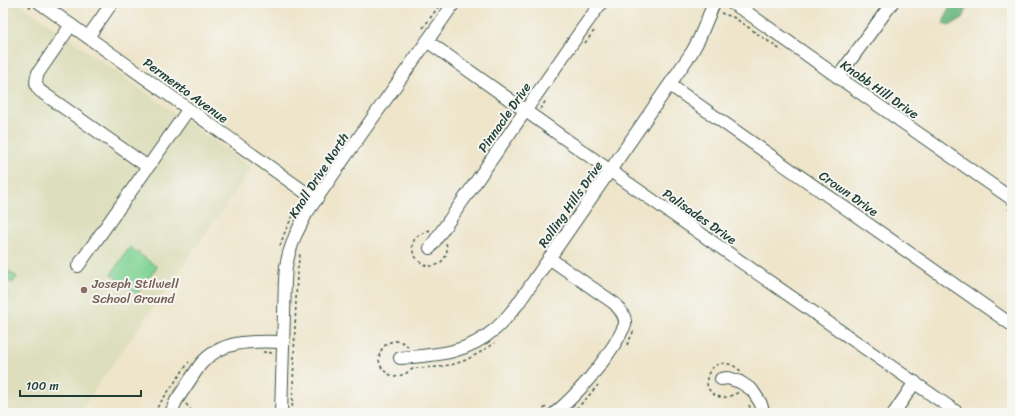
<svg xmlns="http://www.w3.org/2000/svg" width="1015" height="416" viewBox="0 0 1015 416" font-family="Sriracha,sans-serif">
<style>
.built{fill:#dddebc}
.green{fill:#80d394;stroke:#508864}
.forest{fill:#68b57e;stroke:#447959}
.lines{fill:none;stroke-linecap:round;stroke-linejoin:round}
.minor-casing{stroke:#3e564b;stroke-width:14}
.path{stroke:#3e564b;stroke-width:1.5;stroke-dasharray:3 3;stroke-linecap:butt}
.minor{stroke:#fff;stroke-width:12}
.education-dot{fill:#8d6e63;stroke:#f6f6f2;stroke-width:1.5}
.labels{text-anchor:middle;stroke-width:4;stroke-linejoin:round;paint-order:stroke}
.street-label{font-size:13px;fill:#1f3d34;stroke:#f6f6f2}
.education-label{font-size:13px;fill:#785e54;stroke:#f6f6f2;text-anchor:start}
</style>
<rect width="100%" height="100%" fill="#f6f6f2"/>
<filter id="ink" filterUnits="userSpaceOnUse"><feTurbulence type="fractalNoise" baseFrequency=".025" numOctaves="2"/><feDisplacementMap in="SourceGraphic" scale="8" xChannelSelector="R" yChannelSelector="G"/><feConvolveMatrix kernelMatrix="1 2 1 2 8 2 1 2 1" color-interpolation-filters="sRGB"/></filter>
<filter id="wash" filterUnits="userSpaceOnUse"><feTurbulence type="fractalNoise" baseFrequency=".012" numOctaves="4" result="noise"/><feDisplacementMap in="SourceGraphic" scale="16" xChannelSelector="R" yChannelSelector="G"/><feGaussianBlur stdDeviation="0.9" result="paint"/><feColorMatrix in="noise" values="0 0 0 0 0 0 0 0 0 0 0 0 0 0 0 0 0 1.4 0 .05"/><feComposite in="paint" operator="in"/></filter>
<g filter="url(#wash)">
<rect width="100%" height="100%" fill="#eee5cb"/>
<!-- built -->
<path class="built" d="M 3,3 L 19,3 L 252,168 L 78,413 L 3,413 Z"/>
<!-- green -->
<g class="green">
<path d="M 130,247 L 157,267 L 137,294 L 111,274 Z"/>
<path d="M 3,267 L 17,277 L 12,283 L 4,278 C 8,290 8,301 3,313 Z"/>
</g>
<!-- forest -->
<path class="forest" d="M 953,3 L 969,3 L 963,18 L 949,26 L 943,24 L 948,10 Z"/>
</g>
<g filter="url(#ink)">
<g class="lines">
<!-- minor casing -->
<g class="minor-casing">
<g id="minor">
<path d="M 40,3 L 316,200"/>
<path d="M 731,3 L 745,11 L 838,77 L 1012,199"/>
<path d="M 71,25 L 38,73 C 35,82 35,88 43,93 L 148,167 L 188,110"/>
<path d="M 88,37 L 112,3"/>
<path d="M 427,41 L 602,165 L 958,413"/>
<path d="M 838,77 L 892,3"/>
<path d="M 670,85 L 1012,325"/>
<path d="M 430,248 L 580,32 L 601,3"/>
<path d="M 549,258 L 614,303 C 619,309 626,315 625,324 C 624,328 621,332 620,335 C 604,363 579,393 555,413"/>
<path d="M 78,266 L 148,167"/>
<path d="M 400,358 C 435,355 466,354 494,330 C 503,323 509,314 517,305 L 692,52 L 699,39 L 714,3"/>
<path d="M 721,379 L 728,378 L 740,382 L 752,390 L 760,402 L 764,413"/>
<path d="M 171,413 L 176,401 L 200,365 C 221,339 254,341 283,342"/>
<path d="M 281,413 L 285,280 L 286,266 L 289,253 L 295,236 L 306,214 L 343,160 L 454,3"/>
<path d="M 894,413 L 915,382"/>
</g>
</g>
<!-- path -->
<g class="path">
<path d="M 24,3 L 31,8"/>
<path d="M 721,13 L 735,18 L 782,51"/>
<path d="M 423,28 L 441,3"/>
<path d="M 585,43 L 594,31"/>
<path d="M 540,109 L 547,99"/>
<path d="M 1008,209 L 1012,212"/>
<path d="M 430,230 C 426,232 422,233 419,235 C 400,248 426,278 442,261 C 447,255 448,250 446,243"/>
<path d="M 280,246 C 284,234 288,223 295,213"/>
<path d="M 627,345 L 629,341 L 634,330"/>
<path d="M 408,347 C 389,326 361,365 395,377 L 405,374 L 414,368 L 438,367 L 455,364 L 466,360 L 479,353 L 495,343"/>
<path d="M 263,352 L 273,353"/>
<path d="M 738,393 C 732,394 727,399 721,397 C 697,393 706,358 729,364 C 734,365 738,369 742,372"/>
<path d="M 186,404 L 190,409 L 191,413"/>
<path d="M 749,405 L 752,413"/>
<path d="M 967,408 L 974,413"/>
<path d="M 155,413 L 158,406 L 189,362"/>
<path d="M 292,413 L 297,273 L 300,254"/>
<path d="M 539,413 L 546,407"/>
<path d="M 572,413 L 586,399 L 598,385"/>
</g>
<!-- minor -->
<use href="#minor" class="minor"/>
</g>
</g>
<!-- markers -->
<circle class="education-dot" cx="84" cy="290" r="4"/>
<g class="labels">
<!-- street labels -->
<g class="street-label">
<text transform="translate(880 89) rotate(35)" y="5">Knobb Hill Drive</text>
<text transform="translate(186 90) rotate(36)" y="5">Permento Avenue</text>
<text transform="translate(504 117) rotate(-55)" y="5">Pinnacle Drive</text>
<text transform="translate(318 175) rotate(-57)" y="5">Knoll Drive North</text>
<text transform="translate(849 193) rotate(35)" y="5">Crown Drive</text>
<text transform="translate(570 204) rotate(-55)" y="5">Rolling Hills Drive</text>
<text transform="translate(700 216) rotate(35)" y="5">Palisades Drive</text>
</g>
<!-- education labels -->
<g class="education-label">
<text x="92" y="288">Joseph Stilwell<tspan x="92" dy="15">School Ground</tspan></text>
</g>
</g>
<!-- margin -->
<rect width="1015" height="416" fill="none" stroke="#f6f6f2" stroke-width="16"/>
<!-- scale -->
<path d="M20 390v6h121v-6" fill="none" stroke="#1f3d34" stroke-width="2"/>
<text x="26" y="390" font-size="12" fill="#1f3d34" stroke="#f6f6f2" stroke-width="3" paint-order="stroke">100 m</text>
</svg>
